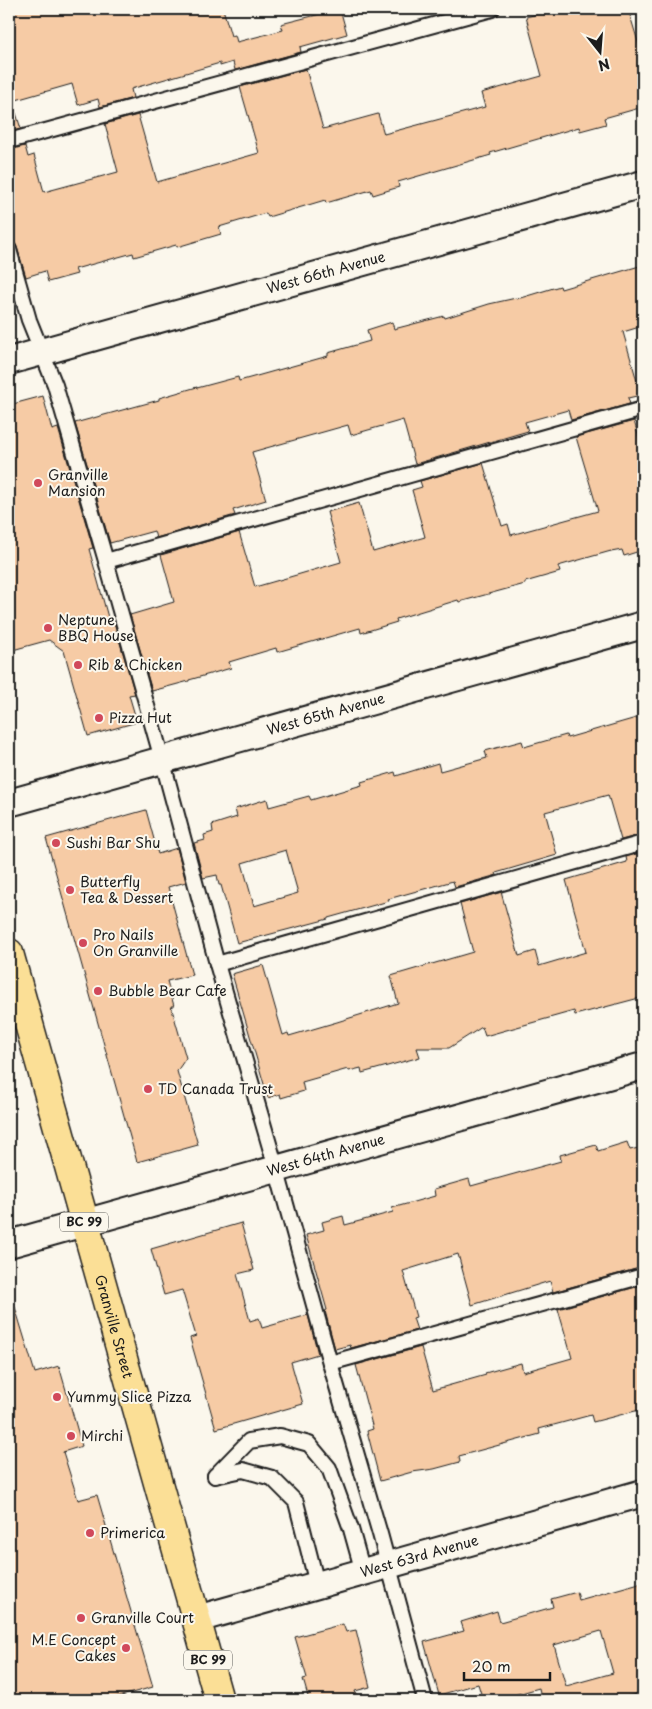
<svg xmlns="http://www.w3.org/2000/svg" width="652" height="1709" viewBox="0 0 652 1709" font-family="'Playpen Sans',sans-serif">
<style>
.building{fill:#f6cba5;stroke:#1c1c1c;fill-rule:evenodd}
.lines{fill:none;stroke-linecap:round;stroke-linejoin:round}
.service-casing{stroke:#1c1c1c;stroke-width:18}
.minor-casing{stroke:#1c1c1c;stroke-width:30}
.trunk-casing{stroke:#1c1c1c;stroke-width:31}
.service{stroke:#fbf7ec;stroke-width:14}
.minor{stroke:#fbf7ec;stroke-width:26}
.trunk{stroke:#fbdf96;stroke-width:28}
.poi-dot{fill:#d1495b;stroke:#fbf7ec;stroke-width:2}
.labels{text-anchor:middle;stroke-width:4;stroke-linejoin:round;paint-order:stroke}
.shield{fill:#fbf7ec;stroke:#5f5e5a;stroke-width:1}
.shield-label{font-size:12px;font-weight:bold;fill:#1c1c1c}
.street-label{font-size:14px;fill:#1c1c1c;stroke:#fbf7ec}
.poi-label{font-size:14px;fill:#1c1c1c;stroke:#fbf7ec;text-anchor:start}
</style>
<rect width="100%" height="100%" fill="#fbf7ec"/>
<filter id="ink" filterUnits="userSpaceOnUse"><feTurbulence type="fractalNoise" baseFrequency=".02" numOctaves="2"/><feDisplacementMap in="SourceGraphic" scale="10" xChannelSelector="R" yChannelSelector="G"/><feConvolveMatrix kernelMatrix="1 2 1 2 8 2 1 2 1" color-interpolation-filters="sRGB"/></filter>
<g filter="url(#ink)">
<!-- building -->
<g class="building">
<path d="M 9,9 L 223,9 L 231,36 L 235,35 L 237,42 L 283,30 L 281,24 L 340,9 L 347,34 L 300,47 L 301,52 L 235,70 L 233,62 L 220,66 L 220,63 L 131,89 L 133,98 L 100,107 L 98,99 L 78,105 L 72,84 L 9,102 Z"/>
<path d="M 556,9 L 628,9 L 639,45 L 643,44 L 643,107 L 604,118 L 606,124 L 580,131 L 579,127 L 490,153 L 491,155 L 398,182 L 399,187 L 373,195 L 371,190 L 326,203 L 325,200 L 268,217 L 266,213 L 219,227 L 221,234 L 177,247 L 176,245 L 134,257 L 133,253 L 75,269 L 77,274 L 48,282 L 45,271 L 26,277 L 17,247 L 15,243 L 9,241 L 9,150 L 25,146 L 28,157 L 34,155 L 44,192 L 118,172 L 105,124 L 138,115 L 157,182 L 259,153 L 240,87 L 306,69 L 323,129 L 378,114 L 384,134 L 485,107 L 481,93 L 542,76 L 526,17 Z"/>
<path d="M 16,113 L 21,129 L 9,132 L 9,114 Z"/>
<path d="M 643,265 L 643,326 L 623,332 L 641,395 L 628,398 L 630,404 L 571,420 L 568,410 L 525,422 L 528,431 L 415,464 L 403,420 L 351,435 L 348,425 L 252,452 L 266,500 L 233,510 L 235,515 L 156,538 L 154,531 L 110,543 L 75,423 L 159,400 L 159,398 L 197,387 L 197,388 L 238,377 L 239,381 L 328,356 L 328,353 L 370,341 L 367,330 L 392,322 L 394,329 L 444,316 L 445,318 L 489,304 L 516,298 L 517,299 L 560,286 L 561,289 Z"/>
<path d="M 43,396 L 52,430 L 58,428 L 93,548 L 89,549 L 109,621 L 113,619 L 135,694 L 129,695 L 137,722 L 88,736 L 64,651 L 49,640 L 9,651 L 9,405 Z"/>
<path d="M 634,421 L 643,452 L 643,550 L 624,556 L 622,550 L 611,552 L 611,551 L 558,566 L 560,572 L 525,582 L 525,584 L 459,602 L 458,600 L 396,619 L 397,622 L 361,633 L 360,628 L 277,652 L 276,648 L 229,662 L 231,668 L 189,680 L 189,681 L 152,691 L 130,615 L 174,602 L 161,555 L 239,532 L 255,587 L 300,574 L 341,562 L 327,512 L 359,503 L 373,552 L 425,537 L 412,490 L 422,487 L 420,481 L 483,463 L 502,526 L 508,524 L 511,535 L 598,511 L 576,437 Z"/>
<path d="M 643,716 L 643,834 L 621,840 L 608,795 L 545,812 L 557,855 L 496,873 L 497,875 L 455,887 L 453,881 L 388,899 L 389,901 L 328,918 L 328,919 L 237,943 L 221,885 L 219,885 L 217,875 L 203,878 L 194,843 L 205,840 L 204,835 L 213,832 L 212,825 L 237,817 L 235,809 L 267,799 L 269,807 L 309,796 L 311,800 L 362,785 L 361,782 L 395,772 L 396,776 L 438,763 L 440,771 L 487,758 L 485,751 L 522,741 L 524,747 L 566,735 L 567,738 ZM 286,850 L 298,893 L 254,906 L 242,863 Z"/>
<path d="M 146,810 L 158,854 L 177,848 L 186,882 L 168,887 L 192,975 L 167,981 L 174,1006 L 171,1006 L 186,1058 L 177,1071 L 198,1145 L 137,1162 L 46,838 Z"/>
<path d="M 643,852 L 643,997 L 575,1015 L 574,1011 L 485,1036 L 482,1027 L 449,1048 L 417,1048 L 420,1057 L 362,1073 L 361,1068 L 349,1071 L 348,1069 L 302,1082 L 304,1091 L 281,1098 L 280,1094 L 268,1098 L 232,974 L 263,965 L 283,1035 L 288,1033 L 289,1036 L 337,1022 L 398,1003 L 391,976 L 473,952 L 460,904 L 501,892 L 519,956 L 535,951 L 539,966 L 586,952 L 566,880 L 627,862 L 626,857 Z"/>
<path d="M 627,1142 L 630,1150 L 643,1147 L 643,1267 L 553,1292 L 550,1281 L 472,1305 L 458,1254 L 403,1271 L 416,1317 L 413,1318 L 417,1330 L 351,1348 L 350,1345 L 335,1349 L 325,1311 L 327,1310 L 306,1235 L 324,1230 L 322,1222 L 343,1216 L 345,1225 L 393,1212 L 392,1208 L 435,1196 L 434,1189 L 469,1179 L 471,1186 L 561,1161 L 560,1155 L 596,1145 L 598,1151 Z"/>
<path d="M 241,1223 L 254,1270 L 237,1274 L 250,1321 L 259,1318 L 262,1328 L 308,1315 L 318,1354 L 291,1362 L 303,1404 L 216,1429 L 190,1338 L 196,1336 L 182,1290 L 164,1295 L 151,1249 Z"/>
<path d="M 643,1285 L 643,1409 L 593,1422 L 591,1415 L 539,1429 L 540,1434 L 459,1456 L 460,1462 L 434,1469 L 412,1472 L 380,1481 L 367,1431 L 373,1429 L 356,1365 L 421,1347 L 433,1390 L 486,1375 L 485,1373 L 521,1363 L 523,1372 L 572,1358 L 558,1309 Z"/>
<path d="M 15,1307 L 35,1373 L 59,1366 L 82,1446 L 63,1452 L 78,1500 L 97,1495 L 153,1687 L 107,1700 L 9,1700 L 9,1308 Z"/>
<path d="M 643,1582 L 643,1692 L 615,1700 L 541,1700 L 539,1688 L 496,1700 L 483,1700 L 478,1684 L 439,1695 L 424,1642 L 464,1631 L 461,1622 L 497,1611 L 500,1622 L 553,1607 L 551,1599 L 577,1592 L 579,1600 ZM 601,1631 L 613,1673 L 566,1686 L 554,1645 Z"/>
<path d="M 343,1624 L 346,1632 L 356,1630 L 370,1687 L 355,1691 L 358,1700 L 309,1700 L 303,1679 L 307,1678 L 295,1637 Z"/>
</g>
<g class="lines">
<!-- service casing -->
<g class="service-casing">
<g id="service">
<path d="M 9,141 L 492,9"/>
<path d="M 9,250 L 29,320 L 55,385 L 106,561 L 162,759 L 217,964 L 276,1168 L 330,1363 L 380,1534 L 425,1700"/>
<path d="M 106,561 L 643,409"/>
<path d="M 217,964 L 643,843"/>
<path d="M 330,1363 L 643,1276"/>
<path d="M 215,1476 L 249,1441 L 280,1436 L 309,1444 L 329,1468 L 351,1529 L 363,1572"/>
<path d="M 215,1476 L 243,1470 L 272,1478 L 296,1502 L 317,1584"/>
</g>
</g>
<!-- minor casing -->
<g class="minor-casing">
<g id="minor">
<path id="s1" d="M 9,361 L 643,184"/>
<path id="s2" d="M 9,803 L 643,625"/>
<path id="s3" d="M 9,1244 L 643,1066"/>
<path id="s4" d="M 197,1619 L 643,1493"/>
</g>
</g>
<!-- trunk casing -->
<g class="trunk-casing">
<g id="trunk">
<path id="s5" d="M 9,953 L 219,1700"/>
</g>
</g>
<!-- service -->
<use href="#service" class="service"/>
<!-- minor -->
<use href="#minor" class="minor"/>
<!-- trunk -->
<use href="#trunk" class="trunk"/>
</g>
</g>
<!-- markers -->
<g class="poi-dot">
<circle cx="38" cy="483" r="5"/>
<circle cx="48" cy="628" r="5"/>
<circle cx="78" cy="665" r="5"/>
<circle cx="99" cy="718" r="5"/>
<circle cx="56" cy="843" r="5"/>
<circle cx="70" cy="890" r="5"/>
<circle cx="83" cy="943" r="5"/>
<circle cx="98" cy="991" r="5"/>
<circle cx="148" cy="1089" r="5"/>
<circle cx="57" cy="1397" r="5"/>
<circle cx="71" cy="1436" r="5"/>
<circle cx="90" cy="1533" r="5"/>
<circle cx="81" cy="1618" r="5"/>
<circle cx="126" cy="1648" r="5"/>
</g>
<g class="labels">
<!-- shield labels -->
<g class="shield">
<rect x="60" y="1212.5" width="48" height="19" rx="4"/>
<rect x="184" y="1650.5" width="48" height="19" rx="4"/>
</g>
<g class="shield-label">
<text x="84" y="1226">BC 99</text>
<text x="208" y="1664">BC 99</text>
</g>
<!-- street labels -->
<g class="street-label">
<text dy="5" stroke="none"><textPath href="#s1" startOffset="329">West 66th Avenue</textPath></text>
<text dy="5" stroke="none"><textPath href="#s2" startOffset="329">West 65th Avenue</textPath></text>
<text dy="5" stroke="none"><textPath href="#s3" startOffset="329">West 64th Avenue</textPath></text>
<text dy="5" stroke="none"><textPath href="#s5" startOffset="388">Granville Street</textPath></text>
<text dy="5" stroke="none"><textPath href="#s4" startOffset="231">West 63rd Avenue</textPath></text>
</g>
<!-- poi labels -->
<g class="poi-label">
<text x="48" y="480">Granville<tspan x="48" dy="16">Mansion</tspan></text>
<text x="58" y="625">Neptune<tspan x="58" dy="16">BBQ House</tspan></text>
<text x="88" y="670">Rib &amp; Chicken</text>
<text x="109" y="723">Pizza Hut</text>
<text x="66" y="848">Sushi Bar Shu</text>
<text x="80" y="887">Butterfly<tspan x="80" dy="16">Tea &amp; Dessert</tspan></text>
<text x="93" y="940">Pro Nails<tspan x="93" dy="16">On Granville</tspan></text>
<text x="108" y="996">Bubble Bear Cafe</text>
<text x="158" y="1094">TD Canada Trust</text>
<text x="67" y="1402">Yummy Slice Pizza</text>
<text x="81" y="1441">Mirchi</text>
<text x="100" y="1538">Primerica</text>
<text x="91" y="1623">Granville Court</text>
<text x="116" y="1645" text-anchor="end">M.E Concept<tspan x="116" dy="16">Cakes</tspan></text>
</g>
</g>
<!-- margin -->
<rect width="652" height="1709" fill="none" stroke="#fbf7ec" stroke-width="30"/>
<rect x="15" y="15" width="622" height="1679" fill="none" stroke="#1c1c1c" stroke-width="2" filter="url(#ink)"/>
<!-- north arrow -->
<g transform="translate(600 52) rotate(163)" stroke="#fbf7ec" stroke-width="4" paint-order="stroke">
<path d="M0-4L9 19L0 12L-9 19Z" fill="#1c1c1c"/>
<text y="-8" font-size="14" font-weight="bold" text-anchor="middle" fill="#1c1c1c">N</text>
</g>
<!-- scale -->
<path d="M464 1672v8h86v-8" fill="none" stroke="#1c1c1c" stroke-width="2.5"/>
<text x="472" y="1672" font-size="15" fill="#1c1c1c" stroke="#fbf7ec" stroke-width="4" paint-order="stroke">20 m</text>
</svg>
